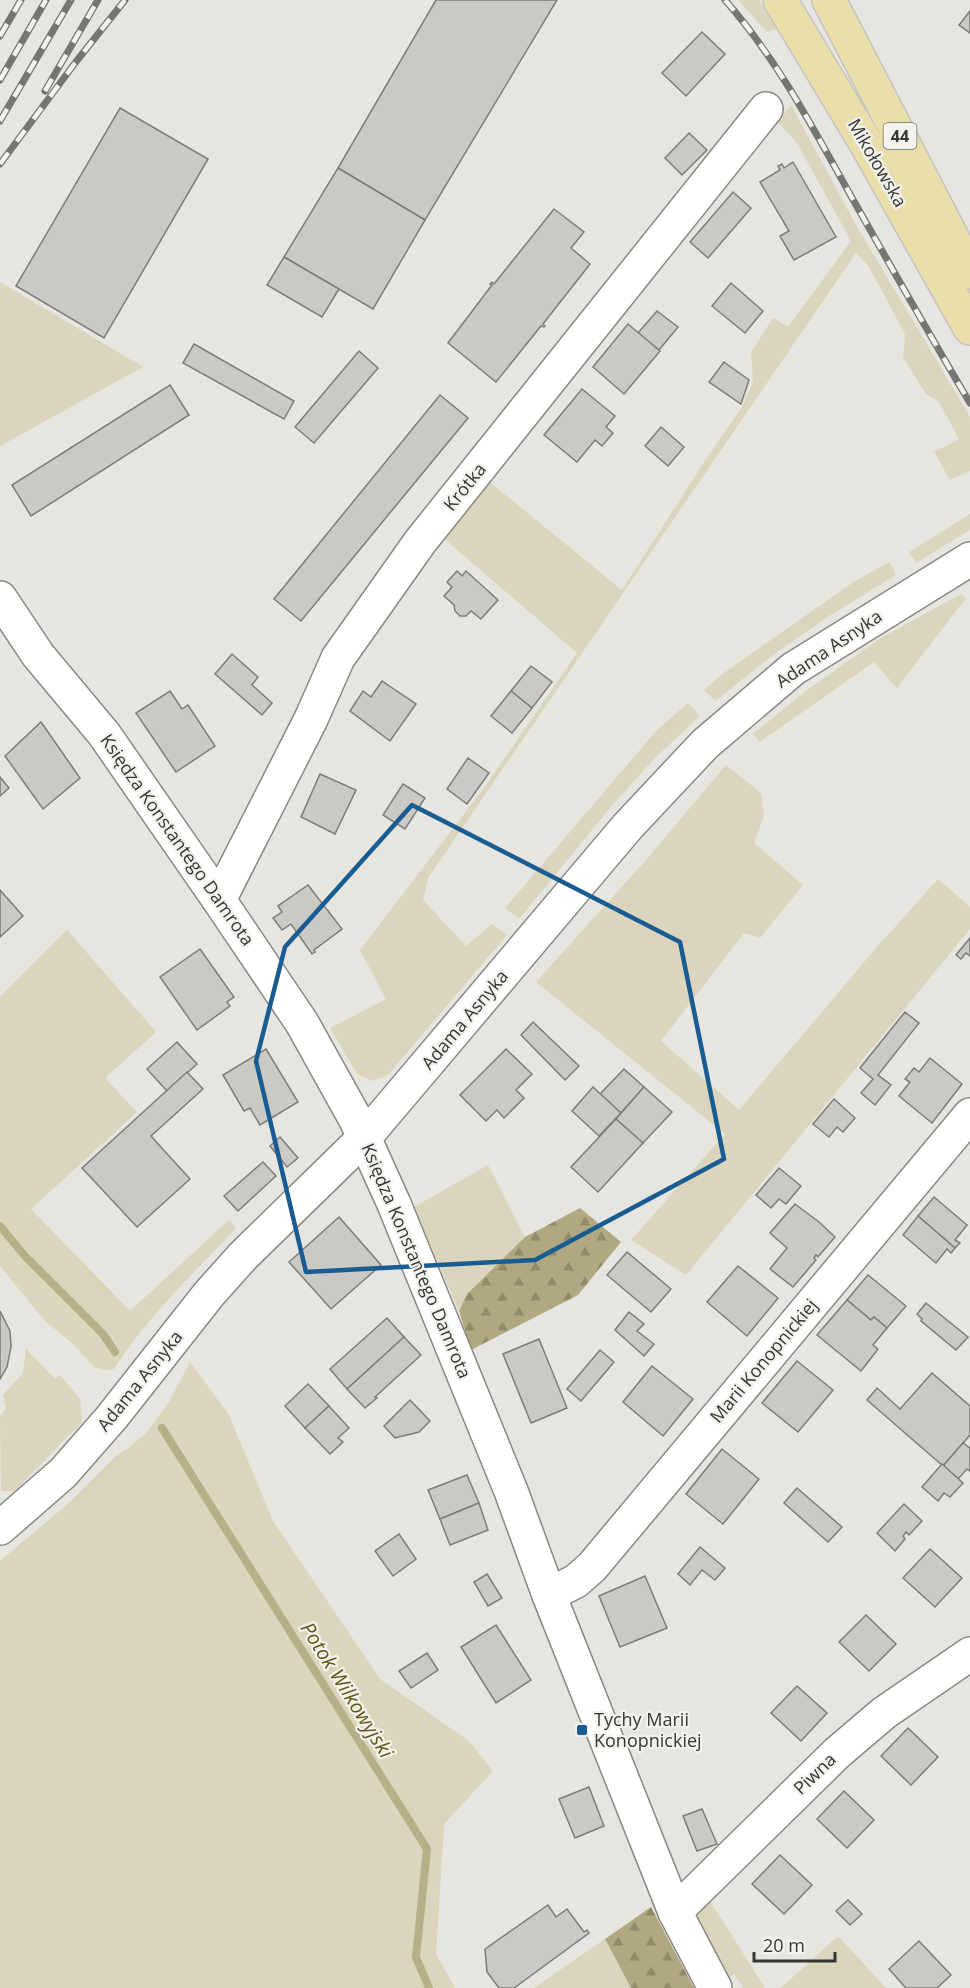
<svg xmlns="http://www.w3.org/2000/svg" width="970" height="1988" viewBox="0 0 970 1988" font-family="'Open Sans',sans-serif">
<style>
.green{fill:#dad5bc}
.forest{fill:url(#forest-firs)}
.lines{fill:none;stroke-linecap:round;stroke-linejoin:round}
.stream{stroke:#b7af88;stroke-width:8}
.building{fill:#cac9c4;stroke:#7e7d78;stroke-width:1.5}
.minor-casing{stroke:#898883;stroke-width:36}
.major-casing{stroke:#c3c3c2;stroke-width:36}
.minor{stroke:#fff;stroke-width:33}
.major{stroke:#eadfaa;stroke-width:33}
.rail-casing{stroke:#757572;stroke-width:7}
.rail{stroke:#f3f2ed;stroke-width:4.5;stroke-dasharray:14;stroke-linecap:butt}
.marked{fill:none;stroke:#195c91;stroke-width:4.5;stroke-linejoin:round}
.poi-dot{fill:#195c91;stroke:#f3f2ed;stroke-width:2}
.labels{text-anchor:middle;stroke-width:4.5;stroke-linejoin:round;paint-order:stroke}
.shield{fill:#f3f2ed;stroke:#6f6e6c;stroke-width:1.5}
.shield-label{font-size:16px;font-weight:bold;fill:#363634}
.street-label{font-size:18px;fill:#363634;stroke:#f3f2ed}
.poi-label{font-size:18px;fill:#363634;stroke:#f3f2ed;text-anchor:start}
.water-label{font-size:20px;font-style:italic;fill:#625514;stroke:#f3f2ed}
</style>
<defs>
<pattern id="forest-firs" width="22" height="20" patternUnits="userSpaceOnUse" patternTransform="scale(1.5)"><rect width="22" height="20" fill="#b1a882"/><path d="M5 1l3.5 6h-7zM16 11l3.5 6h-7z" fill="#918a6b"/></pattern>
</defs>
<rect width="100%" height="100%" fill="#e6e5e0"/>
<!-- green -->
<g class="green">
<path d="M 738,0 L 759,0 L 777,29 L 767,32 Z"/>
<path d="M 791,105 L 852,218 L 970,417 L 970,471 L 950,480 L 934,452 L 959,439 L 939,402 L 926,394 L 903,357 L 905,334 L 868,265 L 856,253 L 428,878 L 423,900 L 466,946 L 492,924 L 507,935 L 388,1075 L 373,1081 L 358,1075 L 330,1028 L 386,999 L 360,950 L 484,788 L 577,653 L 440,535 L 487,480 L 622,590 L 706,459 L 742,407 L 753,382 L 751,352 L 773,318 L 788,327 L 851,241 L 797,143 L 778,122 Z"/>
<path d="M 0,282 L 143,367 L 0,446 Z"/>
<path d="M 970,514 L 970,530 L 916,563 L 909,552 Z"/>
<path d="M 890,562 L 896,575 L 829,616 L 773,655 L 715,701 L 704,690 L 721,675 L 855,581 Z"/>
<path d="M 961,594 L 966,598 L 897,688 L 874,662 L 760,742 L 753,734 L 807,690 L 881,638 Z"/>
<path d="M 688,703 L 700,716 L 655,758 L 614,803 L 519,919 L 505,908 L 657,730 Z"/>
<path d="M 726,765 L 761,793 L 764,816 L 754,843 L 803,885 L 760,938 L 744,933 L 661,1041 L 739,1110 L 877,947 L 938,879 L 970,907 L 970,929 L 686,1275 L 631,1240 L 725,1134 L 536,982 L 646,860 Z"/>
<path d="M 67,930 L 156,1032 L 105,1078 L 137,1112 L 31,1209 L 130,1311 L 229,1220 L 236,1228 C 194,1273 148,1316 114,1369 L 104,1370 L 94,1367 L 71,1342 L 45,1321 L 0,1266 L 0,997 Z"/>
<path d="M 488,1165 L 525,1237 L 467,1294 L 459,1311 L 414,1207 Z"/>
<path d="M 26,1349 L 55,1379 L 60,1375 L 80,1399 L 82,1422 L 15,1491 L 1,1491 L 0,1416 L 6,1409 L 3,1395 L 23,1373 Z"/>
<path d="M 190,1362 L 229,1415 L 273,1521 L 380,1679 L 469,1741 L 493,1771 L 444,1824 L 436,1954 L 455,1988 L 0,1988 L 0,1561 L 70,1502 L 117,1455 L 131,1446 L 146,1433 L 169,1402 Z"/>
<path d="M 710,1901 L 765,1988 L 743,1988 L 734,1974 L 726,1981 L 698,1924 L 697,1916 Z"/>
<path d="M 838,1936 L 886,1988 L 781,1988 Z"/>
<path d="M 605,1939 L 631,1988 L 534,1988 Z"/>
</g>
<!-- forest -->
<g class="forest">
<path d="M 580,1208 L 621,1242 L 578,1295 L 471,1350 L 459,1311 L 467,1294 L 525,1237 Z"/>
<path d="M 651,1907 L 694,1988 L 631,1988 L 605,1939 Z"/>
</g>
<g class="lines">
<!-- stream -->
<g class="stream">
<path d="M 0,1226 L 25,1256 L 103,1334 L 115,1352"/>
<path d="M 162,1428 L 427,1849 L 416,1957 L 429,1988"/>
</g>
</g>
<!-- building -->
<g class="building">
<path d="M 436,0 L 557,0 L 425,220 L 338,168 Z"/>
<path d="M 970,11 L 970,33 L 959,25 Z"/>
<path d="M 702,32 L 725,54 L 686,96 L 662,73 Z"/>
<path d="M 120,108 L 208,159 L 104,338 L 16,286 Z"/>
<path d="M 689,133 L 707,150 L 682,175 L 665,158 Z"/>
<path d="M 793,162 L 836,237 L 794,260 L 780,236 L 789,231 L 760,182 L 780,170 L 778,166 L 782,164 L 784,168 Z"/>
<path d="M 338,168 L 425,220 L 373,309 L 284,257 Z"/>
<path d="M 733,192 L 751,208 L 708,258 L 690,242 Z"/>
<path d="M 554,209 L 584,232 L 571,248 L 590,264 L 543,324 L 545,326 L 544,327 L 541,326 L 496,382 L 448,343 L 492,285 L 490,284 L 492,282 L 494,284 Z"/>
<path d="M 284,257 L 339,289 L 322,317 L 267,285 Z"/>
<path d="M 731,283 L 763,311 L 745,333 L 712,306 Z"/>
<path d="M 657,311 L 678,327 L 659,350 L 638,333 Z"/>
<path d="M 628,324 L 660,351 L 624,394 L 593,367 Z"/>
<path d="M 194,344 L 294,401 L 284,419 L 183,363 Z"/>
<path d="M 359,351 L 378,368 L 314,443 L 295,427 Z"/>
<path d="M 724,362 L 749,380 L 741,404 L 709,382 Z"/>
<path d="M 170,385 L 189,415 L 31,516 L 12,485 Z"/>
<path d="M 582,389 L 615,416 L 606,427 L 613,433 L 602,446 L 595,440 L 577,462 L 544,435 Z"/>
<path d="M 440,395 L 468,418 L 301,621 L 274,599 Z"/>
<path d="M 661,427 L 684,447 L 668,466 L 645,446 Z"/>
<path d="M 457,571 L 462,576 L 466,571 L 498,600 L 481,619 L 471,611 L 466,616 L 460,616 L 455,611 L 454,605 L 444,596 L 452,587 L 447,582 Z"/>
<path d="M 232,654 L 258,677 L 252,685 L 272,703 L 262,715 L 215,674 Z"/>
<path d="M 531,666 L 552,682 L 532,708 L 511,691 Z"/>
<path d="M 382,681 L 416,704 L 390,741 L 350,711 L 363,691 L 371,697 Z"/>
<path d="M 170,691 L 182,709 L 188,705 L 215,746 L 176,772 L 136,713 Z"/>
<path d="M 511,691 L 532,708 L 512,733 L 491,716 Z"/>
<path d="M 41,722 L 80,778 L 43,809 L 5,756 Z"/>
<path d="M 468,758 L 489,773 L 467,804 L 447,789 Z"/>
<path d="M 320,774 L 356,790 L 335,834 L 301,817 Z"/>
<path d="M 0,777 L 9,788 L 0,796 Z"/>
<path d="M 403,784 L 425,798 L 405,829 L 383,815 Z"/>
<path d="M 308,885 L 342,929 L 314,950 L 315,952 L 312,954 L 291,924 L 282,930 L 273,918 L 282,912 L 278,906 Z"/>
<path d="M 0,890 L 23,916 L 0,937 Z"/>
<path d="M 970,938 L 970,956 L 966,953 L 961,959 L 956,955 Z"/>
<path d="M 200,949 L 234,997 L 227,1002 L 230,1006 L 197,1030 L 160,977 Z"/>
<path d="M 905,1012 L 919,1023 L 878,1075 L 891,1085 L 875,1105 L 861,1093 L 873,1079 L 860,1068 Z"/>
<path d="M 533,1022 L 579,1066 L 565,1080 L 521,1035 Z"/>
<path d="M 177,1042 L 197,1064 L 167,1091 L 147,1069 Z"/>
<path d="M 266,1049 L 298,1102 L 260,1125 L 250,1108 L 244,1111 L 223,1075 Z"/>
<path d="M 506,1049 L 532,1074 L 516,1090 L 524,1098 L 504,1118 L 497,1110 L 486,1121 L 460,1095 Z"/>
<path d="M 930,1058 L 962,1084 L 932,1123 L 899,1096 L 910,1082 L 905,1079 L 914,1068 L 919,1072 Z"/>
<path d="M 624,1069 L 644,1087 L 621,1113 L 600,1094 Z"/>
<path d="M 187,1072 L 203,1089 L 151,1136 L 190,1179 L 137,1227 L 82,1168 Z"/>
<path d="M 593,1087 L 621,1113 L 599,1136 L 572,1111 Z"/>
<path d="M 644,1087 L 672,1112 L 643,1143 L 616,1119 Z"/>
<path d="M 834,1099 L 855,1118 L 843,1132 L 837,1127 L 829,1137 L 813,1124 Z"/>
<path d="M 616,1119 L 643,1143 L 598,1192 L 571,1167 Z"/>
<path d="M 280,1137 L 298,1158 L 287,1167 L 270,1146 Z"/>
<path d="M 263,1162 L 276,1176 L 238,1211 L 224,1196 Z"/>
<path d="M 779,1168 L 801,1186 L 786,1204 L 779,1199 L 771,1208 L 756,1195 Z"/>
<path d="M 934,1197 L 967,1225 L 955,1240 L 960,1243 L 955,1248 L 918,1216 Z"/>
<path d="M 795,1204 L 819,1222 L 835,1237 L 818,1257 L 816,1255 L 814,1258 L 816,1260 L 793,1287 L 770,1269 L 787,1248 L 770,1233 Z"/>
<path d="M 918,1216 L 955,1248 L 951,1253 L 947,1249 L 936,1263 L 903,1235 Z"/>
<path d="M 339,1217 L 381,1265 L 331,1309 L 289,1262 Z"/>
<path d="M 627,1252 L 671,1289 L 651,1312 L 607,1275 Z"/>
<path d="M 738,1266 L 778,1298 L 747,1336 L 707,1302 Z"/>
<path d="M 868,1275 L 906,1306 L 887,1328 L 874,1317 L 871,1320 L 847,1300 Z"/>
<path d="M 847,1300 L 871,1320 L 874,1317 L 887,1328 L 873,1345 L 878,1349 L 861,1371 L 817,1335 Z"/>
<path d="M 926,1303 L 968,1337 L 956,1350 L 921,1321 L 922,1319 L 917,1314 Z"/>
<path d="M 0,1311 L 10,1331 L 11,1347 L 7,1367 L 0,1379 Z"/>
<path d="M 629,1312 L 644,1324 L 637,1331 L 654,1344 L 644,1356 L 615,1330 Z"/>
<path d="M 387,1318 L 404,1337 L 347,1389 L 330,1369 Z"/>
<path d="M 404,1337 L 421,1355 L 375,1397 L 377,1398 L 365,1408 L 347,1389 Z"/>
<path d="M 539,1339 L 567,1408 L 531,1423 L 503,1354 Z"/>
<path d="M 600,1350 L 614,1362 L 581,1401 L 567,1389 Z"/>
<path d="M 797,1361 L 833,1390 L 798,1432 L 762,1403 Z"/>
<path d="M 652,1366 L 693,1399 L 663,1436 L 623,1402 Z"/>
<path d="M 932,1373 L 970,1406 L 970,1435 L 943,1466 L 867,1400 L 877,1388 L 900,1409 Z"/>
<path d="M 308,1384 L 329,1406 L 305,1428 L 285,1406 Z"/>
<path d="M 410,1400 L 430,1421 L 419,1432 L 395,1438 L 384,1426 Z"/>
<path d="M 329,1406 L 349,1428 L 338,1438 L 343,1442 L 330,1454 L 305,1428 Z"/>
<path d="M 963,1443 L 970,1448 L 970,1471 L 967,1469 L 958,1479 L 943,1466 Z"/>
<path d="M 722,1449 L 759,1479 L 723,1524 L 686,1494 Z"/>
<path d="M 942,1464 L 963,1483 L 950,1497 L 944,1493 L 938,1501 L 922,1487 Z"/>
<path d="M 467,1475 L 479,1503 L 440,1519 L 428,1490 Z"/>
<path d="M 797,1488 L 842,1527 L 828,1542 L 784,1503 Z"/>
<path d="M 479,1503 L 488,1530 L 450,1545 L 440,1519 Z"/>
<path d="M 904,1504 L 922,1521 L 909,1535 L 906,1532 L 903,1536 L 905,1539 L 895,1551 L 877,1533 Z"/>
<path d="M 399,1534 L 416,1559 L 393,1576 L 375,1551 Z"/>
<path d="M 700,1547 L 725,1568 L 715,1580 L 702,1570 L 690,1585 L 678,1574 Z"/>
<path d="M 930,1549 L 962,1578 L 935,1607 L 903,1578 Z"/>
<path d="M 487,1574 L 502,1598 L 488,1606 L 474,1582 Z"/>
<path d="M 645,1576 L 667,1628 L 620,1647 L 599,1596 Z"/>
<path d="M 866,1615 L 896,1644 L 869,1671 L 839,1642 Z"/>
<path d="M 496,1625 L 531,1680 L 496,1703 L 461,1647 Z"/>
<path d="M 427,1653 L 438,1670 L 411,1688 L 399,1671 Z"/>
<path d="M 797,1686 L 827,1713 L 801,1741 L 771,1713 Z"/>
<path d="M 908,1728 L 938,1757 L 911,1785 L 881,1756 Z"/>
<path d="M 589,1787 L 604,1826 L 575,1838 L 559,1799 Z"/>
<path d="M 844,1791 L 874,1820 L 847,1848 L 817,1819 Z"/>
<path d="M 702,1809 L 717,1844 L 697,1851 L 683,1816 Z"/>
<path d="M 780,1855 L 812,1885 L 784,1914 L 752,1884 Z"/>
<path d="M 848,1900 L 862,1914 L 850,1925 L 836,1911 Z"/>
<path d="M 548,1905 L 556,1917 L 567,1909 L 584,1932 L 587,1930 L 589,1933 L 514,1988 L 499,1988 L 487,1972 L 485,1949 Z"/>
<path d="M 919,1941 L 951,1975 L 937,1988 L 906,1988 L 889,1969 Z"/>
</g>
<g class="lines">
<!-- minor casing -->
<g class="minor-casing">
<g id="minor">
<path d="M 0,598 L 38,655 L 104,734 L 219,900 L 302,1023 L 356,1120 L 394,1204 L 511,1491 L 549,1595 L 675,1912 L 715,1988"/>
<path d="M 219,900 L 311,719 L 338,658 L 420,542 L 766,109"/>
<path d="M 0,1528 L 63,1473 L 112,1417 L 209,1294 L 243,1256 L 365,1137 L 628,826 L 705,744 L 793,669 L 970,559"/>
<path d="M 549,1595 L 576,1581 L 592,1567 L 970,1115"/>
<path d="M 675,1912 L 837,1753 L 884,1713 L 970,1654"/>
</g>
</g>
<!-- major casing -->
<g class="major-casing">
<g id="major">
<path d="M 780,0 L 867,145 L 970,328"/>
<path d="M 829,0 L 970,272"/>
</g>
</g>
<!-- minor -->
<use href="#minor" class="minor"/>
<!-- major -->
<use href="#major" class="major"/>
<!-- rail casing -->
<g class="rail-casing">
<g id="rail">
<path d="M 725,0 C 777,59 813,128 851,196 C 890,265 929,334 970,403"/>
<path d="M 0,36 L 21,0"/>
<path d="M 0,80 L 46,0"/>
<path d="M 45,91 L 98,0"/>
<path d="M 0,121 L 71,0"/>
<path d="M 0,164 L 75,63 L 125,0"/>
</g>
</g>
<!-- rail -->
<use href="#rail" class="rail"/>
</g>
<!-- marked area -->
<path class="marked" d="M 412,805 L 680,942 L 724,1159 L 535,1260 L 306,1272 L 256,1061 L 285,947 Z"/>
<!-- markers -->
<rect class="poi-dot" x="576" y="1724" width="12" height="12" rx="3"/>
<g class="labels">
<!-- shield labels -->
<rect class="shield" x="883.5" y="123" width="33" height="26" rx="4.5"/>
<g class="shield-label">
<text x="900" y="142">44</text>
</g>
<!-- street labels -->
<g class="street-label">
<text transform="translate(877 163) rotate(60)" y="6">Mikołowska</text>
<text transform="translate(465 487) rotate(-51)" y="6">Krótka</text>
<text transform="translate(829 649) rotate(-34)" y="6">Adama Asnyka</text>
<text transform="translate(177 840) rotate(55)" y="6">Księdza Konstantego Damrota</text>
<text transform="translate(465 1020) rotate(-50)" y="6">Adama Asnyka</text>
<text transform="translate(416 1261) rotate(67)" y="6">Księdza Konstantego Damrota</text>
<text transform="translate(764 1361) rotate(-50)" y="6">Marii Konopnickiej</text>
<text transform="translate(140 1381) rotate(-51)" y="6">Adama Asnyka</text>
<text transform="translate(815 1774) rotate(-44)" y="6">Piwna</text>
</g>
<!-- poi labels -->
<g class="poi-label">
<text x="594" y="1726">Tychy Marii<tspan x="594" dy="21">Konopnickiej</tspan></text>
</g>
<!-- water labels -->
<g class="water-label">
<text transform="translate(347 1690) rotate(58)" y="7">Potok Wilkowyjski</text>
</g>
</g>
<!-- scale -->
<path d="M754 1952v9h81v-9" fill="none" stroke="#363634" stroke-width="3"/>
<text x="763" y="1952" font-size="18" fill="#363634" stroke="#f3f2ed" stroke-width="4.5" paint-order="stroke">20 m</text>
</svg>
